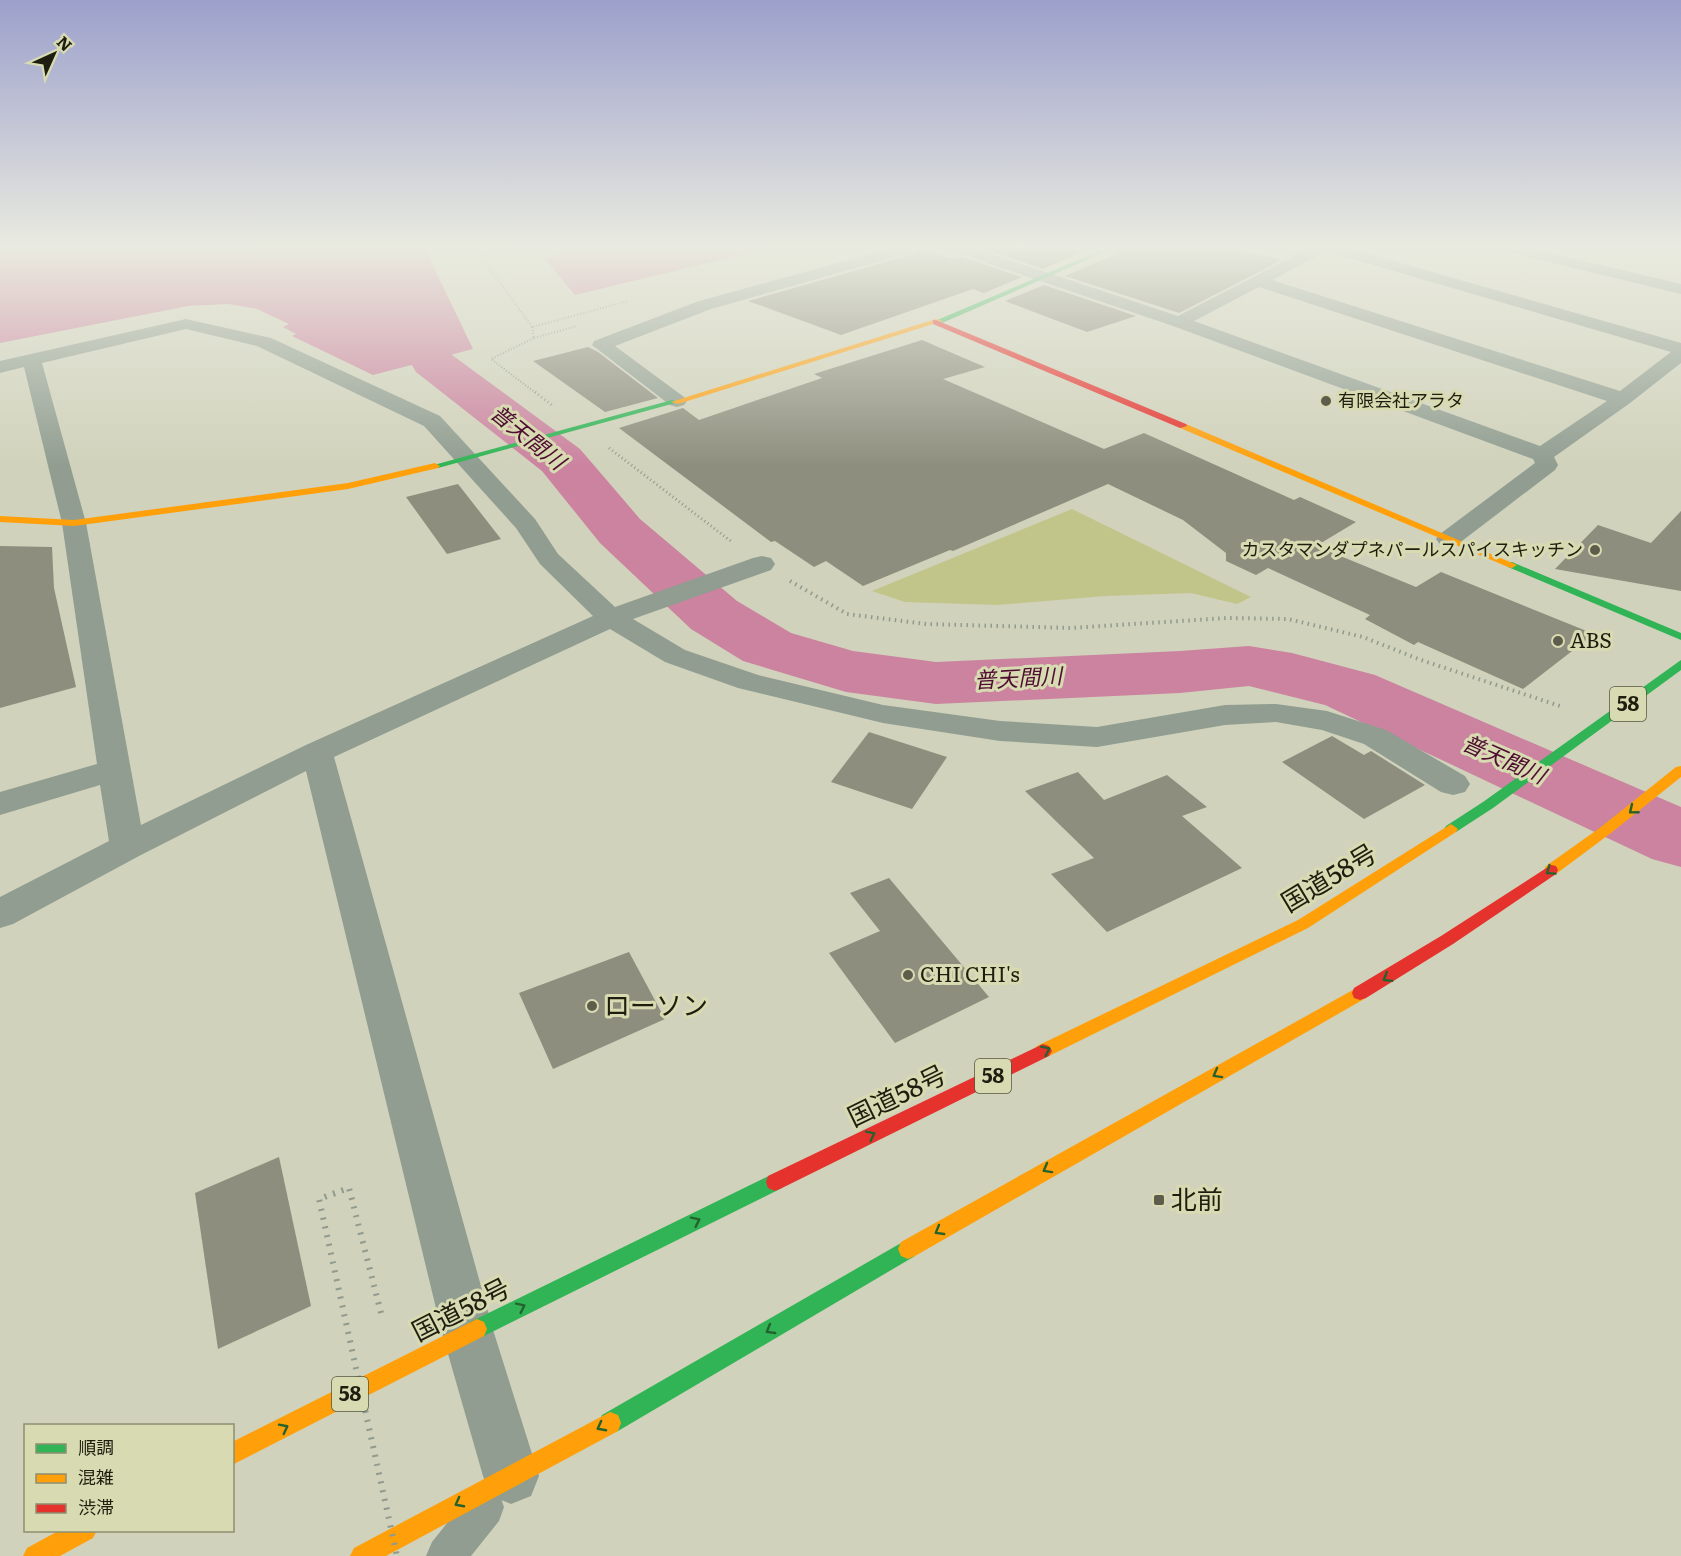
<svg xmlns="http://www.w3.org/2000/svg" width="1681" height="1556" viewBox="0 0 1681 1556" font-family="Literata,'Noto Sans JP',serif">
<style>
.green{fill:#c2c58a}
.water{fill:#cb839f}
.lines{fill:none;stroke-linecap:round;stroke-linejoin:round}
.river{fill:#cb839f;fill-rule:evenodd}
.building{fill:#8d8e7d}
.path-far2{stroke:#909b8e;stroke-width:2;stroke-dasharray:1 2;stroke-linecap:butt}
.path-far1{stroke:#909b8e;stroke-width:3;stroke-dasharray:1 3;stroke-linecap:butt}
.path{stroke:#909b8e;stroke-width:4;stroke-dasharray:1.5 4.5;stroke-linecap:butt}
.lane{fill:#909d90;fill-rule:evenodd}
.street{fill:#909d90;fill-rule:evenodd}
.fast{fill:#30b455;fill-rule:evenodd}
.slow{fill:#ff9f0a;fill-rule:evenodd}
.jam{fill:#e5322d;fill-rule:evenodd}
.path-bridge{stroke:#909b8e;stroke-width:6;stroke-dasharray:2 7;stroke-linecap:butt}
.oneway{stroke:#26622e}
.poi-dot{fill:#5c5d4b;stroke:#d8dbb2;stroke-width:2}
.labels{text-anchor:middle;stroke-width:6;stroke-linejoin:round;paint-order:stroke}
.far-poi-label{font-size:18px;fill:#1d1e0f;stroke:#d8dbb2;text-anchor:start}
.shield{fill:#d8dbb2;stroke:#555740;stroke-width:1.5}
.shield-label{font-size:20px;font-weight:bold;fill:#1d1e0f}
.poi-label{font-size:21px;fill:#1d1e0f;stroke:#d8dbb2;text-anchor:start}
.water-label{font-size:22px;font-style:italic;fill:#500d32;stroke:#d8dbb2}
.near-street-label{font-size:26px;fill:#1d1e0f;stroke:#d8dbb2}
.near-poi-label{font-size:26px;fill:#1d1e0f;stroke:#d8dbb2;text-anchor:start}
</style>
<rect width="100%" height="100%" fill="#d0d2bb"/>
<!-- green -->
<path class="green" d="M 1072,509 L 1251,597 L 1237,604 L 1191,593 L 1106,596 L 998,605 L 905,602 L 872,591 Z"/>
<!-- water -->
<g class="water">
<path d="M 0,249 L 425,249 L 473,349 L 373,375 L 292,336 L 296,334 L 283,327 L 289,324 L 257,309 L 228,304 L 188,306 L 0,343 Z"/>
<path d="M 563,249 L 766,249 L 575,295 L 545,259 Z"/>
</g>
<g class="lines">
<!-- river -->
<path class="river" d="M 432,349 L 448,352 L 580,449 L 640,519 L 737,601 L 791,633 L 853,651 L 936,662 L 1180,651 L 1249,646 L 1292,653 L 1375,675 L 1681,807 L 1681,867 L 1652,859 L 1325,705 L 1249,686 L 1180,693 L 936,704 L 846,692 L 743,661 L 691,629 L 600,543 L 542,471 L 416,372 L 410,362 L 416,352 Z"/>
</g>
<!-- building -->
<g class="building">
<path d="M 921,249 L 954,259 L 962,257 L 1022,277 L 984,293 L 973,289 L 841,335 L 748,301 L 914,254 Z"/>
<path d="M 992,249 L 1090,249 L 1043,269 L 987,250 Z"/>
<path d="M 1119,249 L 1235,249 L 1282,260 L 1179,313 L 1065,276 L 1116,254 Z"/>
<path d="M 1044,285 L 1136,316 L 1087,332 L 1005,301 Z"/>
<path d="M 922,340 L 985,367 L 943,379 L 1104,449 L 1144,433 L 1294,500 L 1300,497 L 1356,522 L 1316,546 L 1416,587 L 1441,572 L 1594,634 L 1523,689 L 1418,642 L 1414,645 L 1365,619 L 1370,615 L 1268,568 L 1256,575 L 1226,561 L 1226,553 L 1183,520 L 1108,484 L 953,551 L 950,550 L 863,586 L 826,561 L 814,567 L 775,541 L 771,542 L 619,428 L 683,408 L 699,420 L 822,378 L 814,374 Z"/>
<path d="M 588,347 L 598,352 L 658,398 L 605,412 L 533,361 Z"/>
<path d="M 458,484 L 501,539 L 447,554 L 406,497 Z"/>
<path d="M 1681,511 L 1681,591 L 1555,569 L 1598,525 L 1651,543 Z"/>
<path d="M 0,546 L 52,547 L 54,588 L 76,687 L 0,708 Z"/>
<path d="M 869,732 L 947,757 L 912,809 L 831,782 Z"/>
<path d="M 1332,736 L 1364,755 L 1371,751 L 1425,785 L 1364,819 L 1282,762 Z"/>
<path d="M 1078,772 L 1104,800 L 1167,775 L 1207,807 L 1182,816 L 1242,868 L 1107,932 L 1051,874 L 1094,858 L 1025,791 Z"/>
<path d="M 889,878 L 989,997 L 895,1043 L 829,953 L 880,931 L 850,893 Z"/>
<path d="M 629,952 L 665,1019 L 553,1069 L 519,993 Z"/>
<path d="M 279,1157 L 311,1306 L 218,1349 L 195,1193 Z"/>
</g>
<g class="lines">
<!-- path-far2 -->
<g class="path-far2">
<path d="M 490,249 L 480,255 L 532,327 L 628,301"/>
<path d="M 532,327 L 534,338 L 491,359 L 537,394"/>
<path d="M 534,338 L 577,326"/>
</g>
<!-- path-far1 -->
<g class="path-far1">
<path d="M 535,392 L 553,406"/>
<path d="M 609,448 L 732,542"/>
</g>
<!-- path -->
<path class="path" d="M 790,581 L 847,614 L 926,624 L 1071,628 L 1227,618 L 1288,619 L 1363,637 L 1421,660 L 1563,707"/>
<!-- lane -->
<path class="lane" d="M 485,1488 L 499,1493 L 504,1507 L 499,1521 L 471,1556 L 426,1556 L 432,1542 L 471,1493 Z"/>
<!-- street -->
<g class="street">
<path d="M 889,249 L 915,249 L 913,252 L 711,309 L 615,346 L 684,397 L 687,401 L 684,405 L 677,407 L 670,405 L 592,345 L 594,341 L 699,301 Z"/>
<path d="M 953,249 L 976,249 L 1178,316 L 1307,249 L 1327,249 L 1325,252 L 1272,280 L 1620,391 L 1671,352 L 1329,252 L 1327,249 L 1352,249 L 1681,343 L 1681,363 L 1630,403 L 1554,457 L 1558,465 L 1555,470 L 1458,544 L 1449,547 L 1440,544 L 1436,539 L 1440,534 L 1535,463 L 1533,459 L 1173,326 L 955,252 ZM 1259,287 L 1607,401 L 1540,446 L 1194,321 Z"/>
<path d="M 1506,249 L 1534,249 L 1681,284 L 1681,294 L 1508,252 Z"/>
<path d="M 186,319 L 271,338 L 440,416 L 535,519 L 558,554 L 615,607 L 753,558 L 762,556 L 771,558 L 775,564 L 771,570 L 633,619 L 685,650 L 758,675 L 883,705 L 1000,721 L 1097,727 L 1225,705 L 1276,704 L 1327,711 L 1386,730 L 1465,776 L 1470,784 L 1465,792 L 1453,795 L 1441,792 L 1364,744 L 1322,730 L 1276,722 L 1225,725 L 1097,747 L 1000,741 L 883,723 L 738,688 L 665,662 L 610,629 L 334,757 L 494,1333 L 539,1476 L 531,1496 L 511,1504 L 491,1496 L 483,1476 L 442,1333 L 306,771 L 139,856 L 13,924 L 0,928 L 0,897 L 109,841 L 100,785 L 0,815 L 0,792 L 97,764 L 62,523 L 24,367 L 0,373 L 0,361 ZM 186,329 L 257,346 L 424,426 L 516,528 L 540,564 L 593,616 L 306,745 L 141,825 L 86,523 L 42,363 Z"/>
</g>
<!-- fast -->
<g class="fast">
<path d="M 1104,249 L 1112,249 L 942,323 L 935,321 Z"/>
<path d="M 672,400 L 679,402 L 438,468 L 430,466 Z"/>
<path d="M 1512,562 L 1681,633 L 1681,640 L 1508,567 L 1508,563 Z"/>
<path d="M 1681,660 L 1681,670 L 1493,808 L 1456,832 L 1446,832 L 1444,829 L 1446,826 L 1483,802 Z"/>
<path d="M 775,1173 L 782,1176 L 784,1182 L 782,1188 L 484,1336 L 477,1339 L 470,1336 L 467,1329 L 470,1322 Z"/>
<path d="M 908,1239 L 915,1242 L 918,1249 L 915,1256 L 618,1431 L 610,1434 L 602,1431 L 599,1423 L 602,1415 Z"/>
</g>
<!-- slow -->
<g class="slow">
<path d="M 936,319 L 943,321 L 678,404 L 671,402 Z"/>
<path d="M 1180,424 L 1186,424 L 1517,565 L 1512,568 L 1508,567 L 1180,428 Z"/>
<path d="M 435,463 L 440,466 L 438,468 L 348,489 L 74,526 L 0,522 L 0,516 L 74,520 L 348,483 Z"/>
<path d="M 1681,766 L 1681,777 L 1611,833 L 1556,874 L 1546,874 L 1544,870 L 1546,866 L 1601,827 L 1676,767 Z"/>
<path d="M 1451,824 L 1458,829 L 1456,832 L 1308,928 L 1049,1056 L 1043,1058 L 1037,1056 L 1034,1051 L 1037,1046 L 1298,920 Z"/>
<path d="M 1360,986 L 1366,988 L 1368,993 L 1366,998 L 915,1256 L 908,1259 L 901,1256 L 898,1249 L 901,1242 Z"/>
<path d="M 477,1319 L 484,1322 L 487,1329 L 484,1336 L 232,1465 L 232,1442 Z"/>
<path d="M 610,1412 L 618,1415 L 621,1423 L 618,1431 L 386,1556 L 350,1556 L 354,1548 Z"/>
<path d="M 60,1530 L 97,1530 L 93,1538 L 60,1556 L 23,1556 L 27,1548 Z"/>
</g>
<!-- jam -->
<g class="jam">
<path d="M 936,320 L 1186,424 L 1187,426 L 1180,428 L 933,324 L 933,320 Z"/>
<path d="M 1551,865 L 1556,866 L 1558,870 L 1556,874 L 1453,944 L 1366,998 L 1360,1000 L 1354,998 L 1352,993 L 1354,988 L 1441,936 Z"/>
<path d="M 1043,1044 L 1049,1046 L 1052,1051 L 1049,1056 L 782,1188 L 775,1191 L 768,1188 L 766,1182 L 768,1176 Z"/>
</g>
<!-- path-bridge -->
<path class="path-bridge" d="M 381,1313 L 349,1188 L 319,1199 L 397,1556"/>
</g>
<!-- one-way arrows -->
<defs><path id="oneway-chevron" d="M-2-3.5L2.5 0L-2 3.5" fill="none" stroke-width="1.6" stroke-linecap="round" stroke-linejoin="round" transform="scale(1.5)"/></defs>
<g class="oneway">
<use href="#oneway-chevron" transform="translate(1633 810) rotate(141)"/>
<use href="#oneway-chevron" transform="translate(1550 871) rotate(145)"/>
<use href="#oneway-chevron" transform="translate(1387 978) rotate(148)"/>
<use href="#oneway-chevron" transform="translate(1046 1050) rotate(-26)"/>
<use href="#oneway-chevron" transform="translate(1217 1074) rotate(151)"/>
<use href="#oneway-chevron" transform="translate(871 1135) rotate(-26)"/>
<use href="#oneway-chevron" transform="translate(1047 1169) rotate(151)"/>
<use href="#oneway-chevron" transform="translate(696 1221) rotate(-26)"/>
<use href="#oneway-chevron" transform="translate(939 1231) rotate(150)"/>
<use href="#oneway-chevron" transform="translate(521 1307) rotate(-26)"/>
<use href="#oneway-chevron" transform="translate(770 1330) rotate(150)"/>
<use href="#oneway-chevron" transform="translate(601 1427) rotate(152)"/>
<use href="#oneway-chevron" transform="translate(284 1428) rotate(-27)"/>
<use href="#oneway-chevron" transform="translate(459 1503) rotate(152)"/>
</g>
<!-- sky -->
<linearGradient id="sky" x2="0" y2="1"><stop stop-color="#9ca0cb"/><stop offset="0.53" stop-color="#eaebe0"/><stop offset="1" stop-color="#eaebe0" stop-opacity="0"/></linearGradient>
<rect width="1681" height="467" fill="url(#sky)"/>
<!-- markers -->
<g class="poi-dot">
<circle cx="1326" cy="401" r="6"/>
<circle cx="1595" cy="550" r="6"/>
<circle cx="1558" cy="641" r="6"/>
<circle cx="908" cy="975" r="6"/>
<circle cx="592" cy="1006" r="6"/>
<rect x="1153" y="1194" width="12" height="12" rx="3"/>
</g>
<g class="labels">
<!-- far-poi labels -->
<g class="far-poi-label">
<text x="1338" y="407">有限会社アラタ</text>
<text x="1583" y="556" text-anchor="end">カスタマンダプネパールスパイスキッチン</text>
</g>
<!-- shield labels -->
<g class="shield">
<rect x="1610" y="687" width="36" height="34" rx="4.5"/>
<rect x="975" y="1059" width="36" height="34" rx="4.5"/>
<rect x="332" y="1377" width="36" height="34" rx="4.5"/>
</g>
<g class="shield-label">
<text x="1628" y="711">58</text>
<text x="993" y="1083">58</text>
<text x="350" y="1401">58</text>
</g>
<!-- poi labels -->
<g class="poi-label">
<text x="1570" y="648">ABS</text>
<text x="920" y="982">CHI CHI's</text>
</g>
<!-- water labels -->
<g class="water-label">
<text transform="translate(528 437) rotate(39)" y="8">普天間川</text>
<text transform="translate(1018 678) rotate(-3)" y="8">普天間川</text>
<text transform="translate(1504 759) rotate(24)" y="8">普天間川</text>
</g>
<!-- near-street labels -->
<g class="near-street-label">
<text transform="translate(1329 878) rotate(-31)" y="9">国道58号</text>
<text transform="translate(897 1096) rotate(-26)" y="9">国道58号</text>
<text transform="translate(461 1310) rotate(-27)" y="9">国道58号</text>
</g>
<!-- near-poi labels -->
<g class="near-poi-label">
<text x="604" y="1015">ローソン</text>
<text x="1171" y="1209">北前</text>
</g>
</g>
<!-- legend -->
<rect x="24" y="1424" width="210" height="108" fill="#d8dbb2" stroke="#8d8f71" stroke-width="1.5"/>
<rect x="36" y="1444" width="30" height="9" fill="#30b455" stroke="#8d8f71" stroke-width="1.5"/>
<text x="78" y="1454" font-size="18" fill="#1d1e0f">順調</text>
<rect x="36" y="1474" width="30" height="9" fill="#ff9f0a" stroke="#8d8f71" stroke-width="1.5"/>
<text x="78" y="1484" font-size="18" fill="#1d1e0f">混雑</text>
<rect x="36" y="1504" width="30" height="9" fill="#e5322d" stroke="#8d8f71" stroke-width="1.5"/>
<text x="78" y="1514" font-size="18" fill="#1d1e0f">渋滞</text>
<!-- north arrow -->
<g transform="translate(54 54) rotate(45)" stroke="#d8dbb2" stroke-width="4.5" paint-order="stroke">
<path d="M0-4.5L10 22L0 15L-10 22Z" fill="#1d1e0f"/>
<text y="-9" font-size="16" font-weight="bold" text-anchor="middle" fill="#1d1e0f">N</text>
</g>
</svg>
